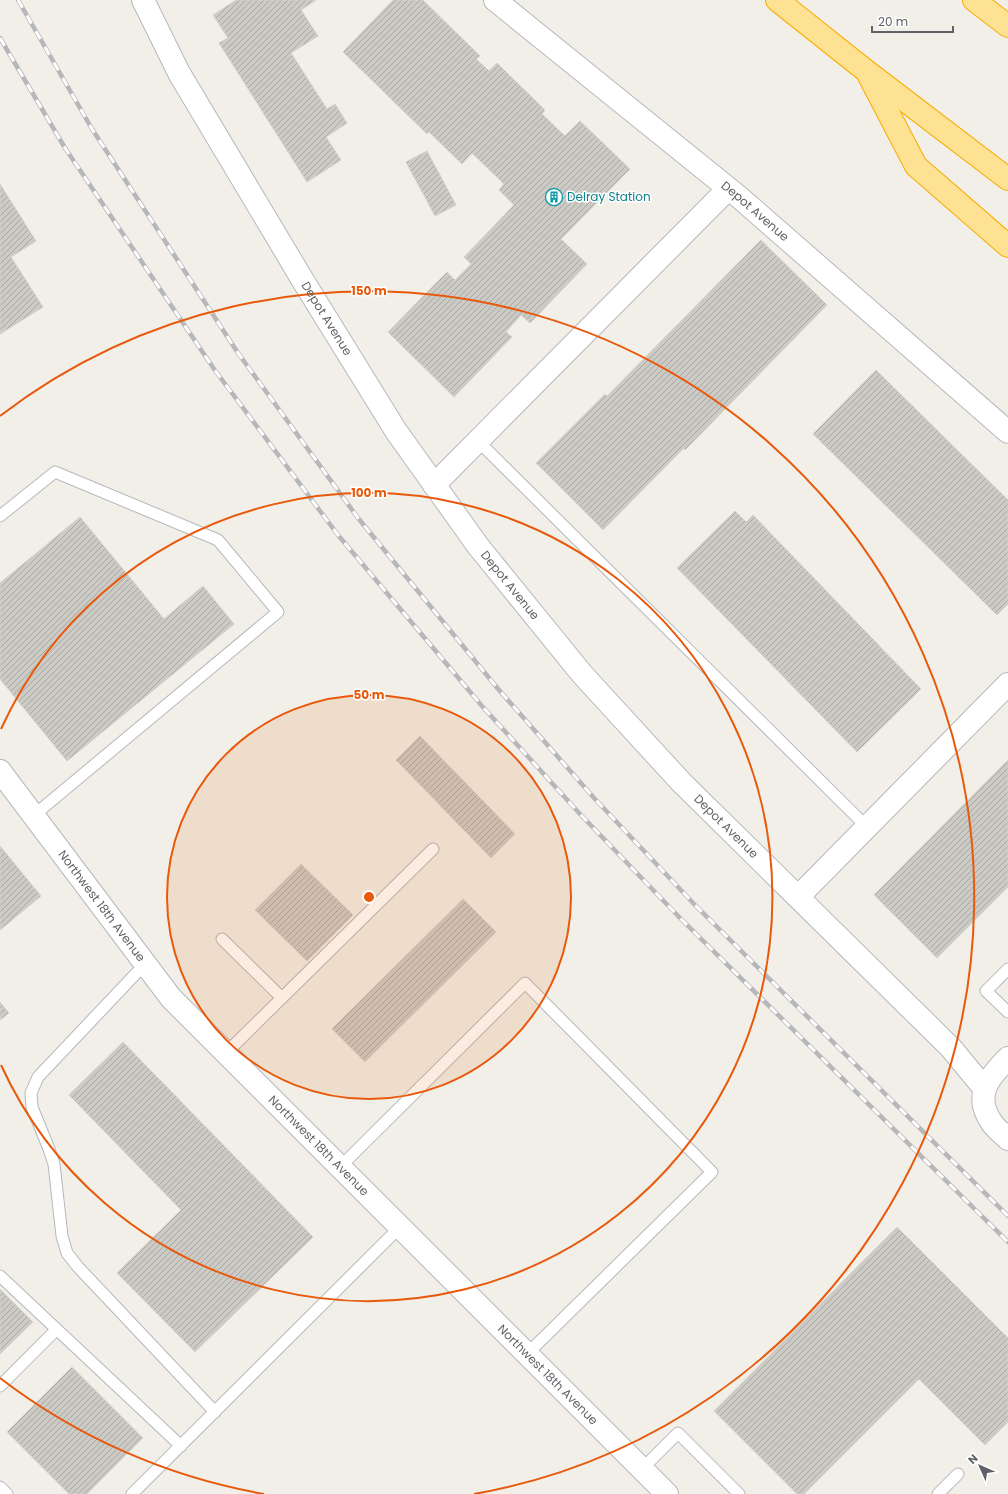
<svg xmlns="http://www.w3.org/2000/svg" width="1008" height="1494" viewBox="0 0 1008 1494" font-family="Poppins,sans-serif">
<style>
.building{fill:url(#building-hatch);stroke:#d6d1c6}
.lines{fill:none;stroke-linecap:round;stroke-linejoin:round}
.lane-casing{stroke:#b5b8bc;stroke-width:13}
.street-casing{stroke:#b5b8bc;stroke-width:24}
.highway-casing{stroke:#f9ab00;stroke-width:24}
.lane{stroke:#fff;stroke-width:11}
.street{stroke:#fff;stroke-width:22}
.highway{stroke:#fde293;stroke-width:22}
.rail-casing{stroke:#b6b7b8;stroke-width:4.5}
.rail{stroke:#fff;stroke-width:3;stroke-dasharray:9;stroke-linecap:butt}
.ring{fill:none;stroke:#e8590c;stroke-width:2}
.labels{text-anchor:middle;stroke-width:3;stroke-linejoin:round;paint-order:stroke}
.culture-label{font-size:12px;fill:#0d838f;stroke:#fff;text-anchor:start}
.street-label{font-size:12px;fill:#5f6368;stroke:#fff}
.centre{fill:#e8590c;stroke:#fff;stroke-width:2}
.ring-label{font-size:12px;text-anchor:middle;font-weight:bold;fill:#e8590c;stroke:#fff;stroke-width:3;stroke-linejoin:round;paint-order:stroke}
</style>
<defs>
<pattern id="building-hatch" width="6" height="6" patternUnits="userSpaceOnUse"><rect width="6" height="6" fill="#cccac5"/><path d="M-1 1l2-2M0 6l6-6M5 7l2-2" fill="none" stroke="#a9a8a4"/></pattern>
</defs>
<rect width="100%" height="100%" fill="#f1efe8"/>
<!-- building -->
<g class="building">
<path d="M 236,0 L 316,0 L 301,10 L 318,36 L 291,53 L 327,109 L 335,104 L 347,123 L 326,137 L 341,160 L 307,182 L 219,43 L 228,38 L 213,15 Z"/>
<path d="M 393,0 L 423,0 L 480,56 L 476,59 L 489,71 L 497,63 L 545,110 L 542,114 L 565,136 L 580,121 L 630,169 L 561,239 L 587,264 L 530,323 L 521,315 L 506,332 L 512,337 L 454,397 L 388,332 L 447,272 L 455,280 L 471,264 L 464,257 L 514,205 L 499,190 L 504,184 L 472,153 L 462,164 L 429,132 L 427,134 L 343,52 Z"/>
<path d="M 427,151 L 456,205 L 435,216 L 406,162 Z"/>
<path d="M 0,184 L 36,241 L 11,257 L 43,307 L 0,334 Z"/>
<path d="M 761,240 L 827,305 L 685,450 L 684,448 L 603,530 L 536,463 L 605,394 L 607,396 Z"/>
<path d="M 876,370 L 1008,500 L 1008,604 L 997,615 L 813,434 Z"/>
<path d="M 735,511 L 746,522 L 753,515 L 921,689 L 857,752 L 677,568 Z"/>
<path d="M 80,517 L 164,619 L 203,586 L 234,624 L 67,761 L 0,679 L 0,583 Z"/>
<path d="M 420,736 L 515,834 L 491,858 L 396,760 Z"/>
<path d="M 1008,760 L 1008,887 L 937,958 L 874,895 Z"/>
<path d="M 0,846 L 41,896 L 0,930 Z"/>
<path d="M 301,864 L 353,915 L 307,961 L 255,910 Z"/>
<path d="M 463,899 L 496,932 L 365,1062 L 332,1029 Z"/>
<path d="M 0,1002 L 9,1013 L 0,1020 Z"/>
<path d="M 123,1042 L 313,1237 L 195,1352 L 117,1273 L 181,1210 L 69,1095 Z"/>
<path d="M 897,1227 L 1008,1338 L 1008,1422 L 985,1445 L 919,1379 L 804,1494 L 797,1494 L 714,1411 Z"/>
<path d="M 0,1289 L 33,1322 L 0,1354 Z"/>
<path d="M 72,1367 L 143,1438 L 87,1494 L 69,1494 L 7,1432 Z"/>
</g>
<g class="lines">
<!-- lane casing -->
<g class="lane-casing">
<g id="lane">
<path d="M 478,441 L 867,827"/>
<path d="M 0,516 L 55,472 L 218,540 L 278,612 L 33,816"/>
<path d="M 222,939 L 282,998"/>
<path d="M 145,964 L 38,1077 L 31,1093 L 32,1107 L 49,1149 L 54,1164 L 62,1236 L 67,1253 L 78,1267 L 215,1412"/>
<path d="M 1008,969 L 986,991 L 1008,1012"/>
<path d="M 226,1053 L 433,849"/>
<path d="M 340,1167 L 525,983 L 712,1172 L 527,1354"/>
<path d="M 0,1276 L 181,1446"/>
<path d="M 0,1386 L 56,1330"/>
<path d="M 642,1469 L 678,1433 L 739,1494"/>
<path d="M 0,1487 L 7,1494"/>
<path d="M 132,1494 L 400,1227"/>
<path d="M 938,1494 L 958,1474"/>
</g>
</g>
<!-- street casing -->
<g class="street-casing">
<g id="street">
<path id="s1" d="M 143,0 L 179,73 L 302,279 L 396,431 L 478,546 L 582,674 L 681,782 L 951,1048 L 984,1088"/>
<path id="s2" d="M 495,0 L 739,197 L 1008,432"/>
<path d="M 434,485 L 728,189"/>
<path id="s3" d="M 0,771 L 171,998 L 667,1494"/>
<path d="M 798,897 L 1008,684"/>
<path d="M 1008,1058 C 988,1078 973,1096 992,1123 C 996,1129 1003,1134 1008,1139"/>
</g>
</g>
<!-- highway casing -->
<g class="highway-casing">
<g id="highway">
<path d="M 777,0 L 865,70 L 1008,179"/>
<path d="M 974,0 L 1008,26"/>
<path d="M 869,76 L 916,166 L 1008,246"/>
</g>
</g>
<!-- lane -->
<use href="#lane" class="lane"/>
<!-- street -->
<use href="#street" class="street"/>
<!-- highway -->
<use href="#highway" class="highway"/>
<!-- rail casing -->
<g class="rail-casing">
<g id="rail">
<path d="M 18,0 L 92,129 L 238,353 L 358,518 L 499,690 L 595,799 L 695,905 L 1008,1216"/>
<path d="M 0,38 L 65,148 L 214,369 L 338,535 L 482,706 L 580,814 L 681,919 L 1008,1242"/>
</g>
</g>
<!-- rail -->
<use href="#rail" class="rail"/>
</g>
<!-- distance rings -->
<circle cx="369" cy="897" r="202" fill="#e8590c" fill-opacity=".12"/>
<g class="ring">
<circle cx="369" cy="897" r="202"/>
<path d="M1 729A404 404 0 1 1 1 1065"/>
<path d="M264 1494A606 606 0 0 1 0 1378M0 416A606 606 0 1 1 474 1494"/>
</g>
<!-- icons -->
<defs>
<g id="building-ring" transform="scale(0.9)"><circle r="9.5" fill="#fff" stroke="#0f9aa8" stroke-width="1.5"/><path d="M-4-6H4V6H1V3H-1V6H-4ZM-2.5-4.3h1.7v1.8h-1.7ZM.8-4.3h1.7v1.8H.8ZM-2.5-1h1.7V.8h-1.7ZM.8-1h1.7V.8H.8Z" fill="#0f9aa8"/></g>
</defs>
<g fill-rule="evenodd">
<use href="#building-ring" x="554" y="197"/>
</g>
<g class="labels">
<!-- culture labels -->
<g class="culture-label">
<text x="567" y="201">Delray Station</text>
</g>
<!-- street labels -->
<g class="street-label">
<text dy="4" stroke="none"><textPath href="#s2" startOffset="335">Depot Avenue</textPath></text>
<text dy="4" stroke="none"><textPath href="#s1" startOffset="368">Depot Avenue</textPath></text>
<text dy="4" stroke="none"><textPath href="#s1" startOffset="692">Depot Avenue</textPath></text>
<text dy="4" stroke="none"><textPath href="#s1" startOffset="1016">Depot Avenue</textPath></text>
<text dy="4" stroke="none"><textPath href="#s3" startOffset="169">Northwest 18th Avenue</textPath></text>
<text dy="4" stroke="none"><textPath href="#s3" startOffset="493">Northwest 18th Avenue</textPath></text>
<text dy="4" stroke="none"><textPath href="#s3" startOffset="817">Northwest 18th Avenue</textPath></text>
</g>
</g>
<circle cx="369" cy="897" r="6" class="centre"/>
<g class="ring-label">
<text x="369" y="295">150 m</text>
<text x="369" y="497">100 m</text>
<text x="369" y="699">50 m</text>
</g>
<!-- north arrow -->
<g transform="translate(980 1466) rotate(315)" stroke="#ffffff" stroke-width="3" paint-order="stroke">
<path d="M0-3L7 15L0 10L-7 15Z" fill="#5f6368"/>
<text y="-6" font-size="11" font-weight="bold" text-anchor="middle" fill="#5f6368">N</text>
</g>
<!-- scale -->
<path d="M872 26v6h81v-6" fill="none" stroke="#5f6368" stroke-width="2"/>
<text x="878" y="26" font-size="12" fill="#5f6368" stroke="#ffffff" stroke-width="3" paint-order="stroke">20 m</text>
</svg>
